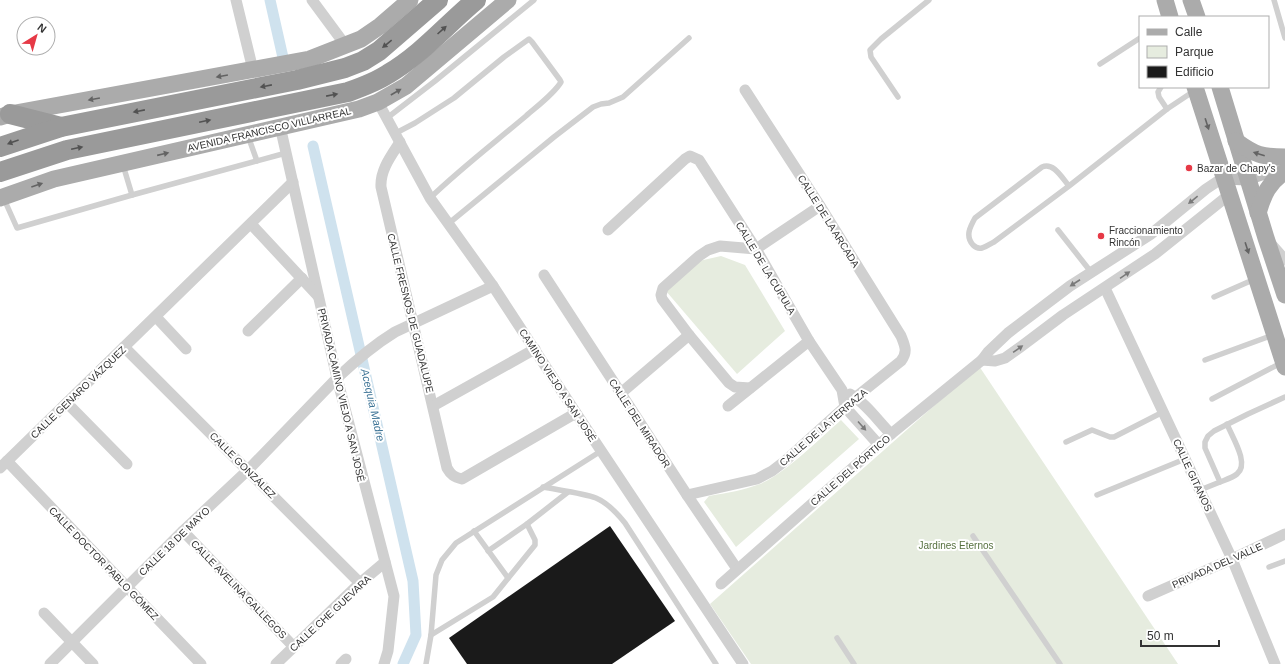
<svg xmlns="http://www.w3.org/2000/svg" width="1285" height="664" viewBox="0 0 1285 664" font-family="Helvetica,sans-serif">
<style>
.green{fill:#e6ecdf}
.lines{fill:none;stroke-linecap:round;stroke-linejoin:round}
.canal{stroke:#cfe2ee;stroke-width:11}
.building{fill:#1a1a1a}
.lane{stroke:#d0d0d0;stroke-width:5.5}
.street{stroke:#d0d0d0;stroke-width:11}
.secondary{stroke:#bdbdbd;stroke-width:15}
.primary{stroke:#ababab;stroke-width:17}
.highway{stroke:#9a9a9a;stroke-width:20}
.oneway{fill:#525252}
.oneway2{fill:#636363}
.oneway3{fill:#7a7a7a}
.poi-dot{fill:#e63946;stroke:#fff;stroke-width:1.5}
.labels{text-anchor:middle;stroke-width:4;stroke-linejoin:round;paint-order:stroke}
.street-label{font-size:10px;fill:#333;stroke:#fff}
.poi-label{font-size:10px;fill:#333;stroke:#fff;text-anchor:start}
.park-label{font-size:10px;fill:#56703f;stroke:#fff}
.water-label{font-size:11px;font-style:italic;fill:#3f7597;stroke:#fff}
</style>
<rect width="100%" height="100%" fill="#fff"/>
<!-- green -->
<g class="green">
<path d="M 721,256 L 745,265 L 785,331 L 737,374 L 666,291 L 699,261 Z"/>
<path d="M 979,366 L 1178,664 L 751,664 L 710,604 Z"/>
<path d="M 841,420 L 859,439 L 736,547 L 704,502 L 709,496 C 727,493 744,490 760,484 C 786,473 819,439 841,420 Z"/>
</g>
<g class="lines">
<!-- canal -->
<g class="canal">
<path d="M 270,0 L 284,62"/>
<path d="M 313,146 L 413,581 L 416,635 L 403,664"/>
</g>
</g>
<!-- building -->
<path class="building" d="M 610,526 L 675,621 L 612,664 L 467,664 L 449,638 Z"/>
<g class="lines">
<!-- lane -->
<g class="lane">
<path d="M 1274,0 L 1285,38"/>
<path d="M 1100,64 L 1140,38"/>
<path d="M 1161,87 L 1158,92 L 1159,97 L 1167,109 L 1194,91"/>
<path d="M 898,97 L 871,57 L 870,50 L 881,39 L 929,0"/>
<path d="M 387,118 L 435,81 L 534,0"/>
<path d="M 396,133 L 415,123 L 454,98 L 504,57 L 529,39 L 532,42 L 560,80 L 561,82 C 554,94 536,107 526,116 C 494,143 460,169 430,198"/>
<path d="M 248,136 L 257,161"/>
<path d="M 123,165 L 132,195"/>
<path d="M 1069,186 C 1062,178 1054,162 1042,167 L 975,218 C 970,227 965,236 973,245 C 975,247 978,249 982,248 C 986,247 990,244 994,242 L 1069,186 L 1167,109"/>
<path d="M 4,199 L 17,228 L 132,195 L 286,153"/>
<path d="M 448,224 L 554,137 L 593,107 L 601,104 L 609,103 L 623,97 L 689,38"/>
<path d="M 1058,230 L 1091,272"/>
<path d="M 1214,297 L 1255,279"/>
<path d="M 1205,360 L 1273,335"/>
<path d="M 1212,399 L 1281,363"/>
<path d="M 1066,442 L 1092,430 L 1110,437 L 1114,437 L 1163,412"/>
<path d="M 1220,482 C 1225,480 1232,478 1237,474 C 1250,464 1232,437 1227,424"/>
<path d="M 543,487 C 558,490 583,493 596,498 C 608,503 617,513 625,523 L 716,664"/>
<path d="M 1200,490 L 1220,482 L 1205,448 L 1205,442 L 1208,436 L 1214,431 L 1248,414 L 1285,397"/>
<path d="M 1097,495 L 1185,459"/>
<path d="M 527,524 L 568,492"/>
<path d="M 474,531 L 508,578"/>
<path d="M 973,536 L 1060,664"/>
<path d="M 1269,567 L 1285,561"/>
<path d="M 431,635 L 493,597 L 535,545 L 535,540 L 527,524 L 488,551"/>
<path d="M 837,638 L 854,664"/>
<path d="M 426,664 L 431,635 L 436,575 L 442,560 L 456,543 L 601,451"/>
</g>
<!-- street -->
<g class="street">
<path d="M 236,0 L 253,70"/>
<path d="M 312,0 L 346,46"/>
<path d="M 378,102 L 430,198 L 493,286 L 576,413 L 743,664"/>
<path d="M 280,126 L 337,378 L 394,596 L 388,651 L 384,664"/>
<path d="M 400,142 C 391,156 380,170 381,187 L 447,468 C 451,475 454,477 462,479 L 576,413"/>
<path d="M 251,224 L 318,296"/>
<path d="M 608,230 L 685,159 L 690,156 L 699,160 L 756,249 L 809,341 L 842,390 L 845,407 L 879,445"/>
<path d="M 1272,245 L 1285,260"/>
<path d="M 544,275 L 687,495 L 737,569"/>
<path d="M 1105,288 L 1232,559 L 1275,664"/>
<path d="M 156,317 L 186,349"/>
<path d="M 248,331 L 302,278"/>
<path d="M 124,347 L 360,583"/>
<path d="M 982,360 L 995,361 L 1005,358 L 1019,348 L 1063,315 L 1155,254 L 1230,194"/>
<path d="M 750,388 L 735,387 L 729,383 L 689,335 L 662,299 L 661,295 L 663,288 L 699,256 L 708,250 L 720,246 L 756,249 L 820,206"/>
<path d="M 621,393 L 689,335"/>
<path d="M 850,394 C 866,403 878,421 891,434"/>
<path d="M 67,403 L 127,464"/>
<path d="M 433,406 L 535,349"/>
<path d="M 728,406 L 809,341"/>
<path d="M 7,461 L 127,587 L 201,664"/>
<path d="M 0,468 L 293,182"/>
<path d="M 687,495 L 757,479 L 772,471 L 785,461 L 856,397 L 901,361 C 908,352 905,346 901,336 L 820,206 L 745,90"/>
<path d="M 183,531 L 294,647"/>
<path d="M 721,584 L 891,434 L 982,360 L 988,352 L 1008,333 L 1070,286 L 1151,234 L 1206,189 L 1224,177"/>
<path d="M 1148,596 L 1232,559 L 1285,534"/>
<path d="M 44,613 L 93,664"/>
<path d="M 50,664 L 183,531 L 248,470 L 337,378 C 355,361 374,345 395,332 L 493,286"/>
<path d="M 276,664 L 360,583 L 385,562"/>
<path d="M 341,664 L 346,659"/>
</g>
<!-- secondary -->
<path class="secondary" d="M 1224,177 L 1247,178 L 1285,165"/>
<!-- primary -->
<g class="primary">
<path d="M 1165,0 L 1170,17"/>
<path d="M 1191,0 L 1197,17"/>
<path d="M 1195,87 L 1285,367"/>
<path d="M 1220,87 L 1266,238 L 1285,295"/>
<path d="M 0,117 L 10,114 L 310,59 L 361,39 L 380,26 L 410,0"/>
<path d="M 1236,141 C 1255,155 1262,157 1285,157"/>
<path d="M 0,198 L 54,179 L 359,109 L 378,102 L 406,86 L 508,0"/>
<path d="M 1258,213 C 1263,196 1269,181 1285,172"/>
</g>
<!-- highway -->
<g class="highway">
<path d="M 10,114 L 61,127"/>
<path d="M 0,147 L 61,127 L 297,80 L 345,68 L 363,61 L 379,51 L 438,0"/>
<path d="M 0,172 L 67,150 L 348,92 C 362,87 376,82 388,74 C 421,55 447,24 476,0"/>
</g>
</g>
<!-- one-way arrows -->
<defs><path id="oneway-solid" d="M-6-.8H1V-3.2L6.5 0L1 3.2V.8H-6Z"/></defs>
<g class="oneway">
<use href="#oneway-solid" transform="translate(442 30) rotate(-42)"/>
<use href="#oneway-solid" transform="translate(387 44) rotate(141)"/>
<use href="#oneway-solid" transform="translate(266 86) rotate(169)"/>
<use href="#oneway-solid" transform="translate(332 95) rotate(-11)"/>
<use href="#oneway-solid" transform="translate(139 111) rotate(169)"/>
<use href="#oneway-solid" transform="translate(205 121) rotate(-12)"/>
<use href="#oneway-solid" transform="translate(13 142) rotate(160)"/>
<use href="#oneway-solid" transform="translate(77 148) rotate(-12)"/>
</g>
<g class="oneway2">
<use href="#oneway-solid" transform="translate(222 76) rotate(170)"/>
<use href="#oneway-solid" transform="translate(396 92) rotate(-30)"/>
<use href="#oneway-solid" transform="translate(94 99) rotate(170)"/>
<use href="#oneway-solid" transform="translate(1207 124) rotate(72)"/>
<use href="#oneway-solid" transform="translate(163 154) rotate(-13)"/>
<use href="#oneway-solid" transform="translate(1259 154) rotate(-163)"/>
<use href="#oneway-solid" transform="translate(37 185) rotate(-19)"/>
<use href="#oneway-solid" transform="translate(1247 248) rotate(72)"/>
</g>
<g class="oneway3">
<use href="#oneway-solid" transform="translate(1193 200) rotate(141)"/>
<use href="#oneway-solid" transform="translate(1125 275) rotate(-34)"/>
<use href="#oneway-solid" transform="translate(1075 283) rotate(147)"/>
<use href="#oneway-solid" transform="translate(1018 349) rotate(-35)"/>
<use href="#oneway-solid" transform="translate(862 426) rotate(48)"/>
</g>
<!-- markers -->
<g class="poi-dot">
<circle cx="1189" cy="168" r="4"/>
<circle cx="1101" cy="236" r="4"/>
</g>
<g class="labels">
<!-- street labels -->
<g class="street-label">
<text transform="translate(269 129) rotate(-13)" y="4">AVENIDA FRANCISCO VILLARREAL</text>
<text transform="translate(829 221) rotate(58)" y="4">CALLE DE LA ARCADA</text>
<text transform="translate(766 268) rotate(59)" y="4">CALLE DE LA CÚPULA</text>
<text transform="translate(411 313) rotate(76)" y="4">CALLE FRESNOS DE GUADALUPE</text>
<text transform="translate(558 385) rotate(57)" y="4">CAMINO VIEJO A SAN JOSÉ</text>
<text transform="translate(78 392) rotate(-44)" y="4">CALLE GENARO VÁZQUEZ</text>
<text transform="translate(342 395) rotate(77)" y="4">PRIVADA CAMINO VIEJO A SAN JOSÉ</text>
<text transform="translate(640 423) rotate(57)" y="4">CALLE DEL MIRADOR</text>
<text transform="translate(823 427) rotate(-41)" y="4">CALLE DE LA TERRAZA</text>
<text transform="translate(243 465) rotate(45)" y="4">CALLE GONZÁLEZ</text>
<text transform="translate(850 470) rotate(-41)" y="4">CALLE DEL PÓRTICO</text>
<text transform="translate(1193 475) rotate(65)" y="4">CALLE GITANOS</text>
<text transform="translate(174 541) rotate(-44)" y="4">CALLE 18 DE MAYO</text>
<text transform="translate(104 563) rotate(46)" y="4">CALLE DOCTOR PABLO GÓMEZ</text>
<text transform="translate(1217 565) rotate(-24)" y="4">PRIVADA DEL VALLE</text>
<text transform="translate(239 589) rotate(46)" y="4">CALLE AVELINA GALLEGOS</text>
<text transform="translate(330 613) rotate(-43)" y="4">CALLE CHE GUEVARA</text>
</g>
<!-- poi labels -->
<g class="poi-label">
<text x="1197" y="172">Bazar de Chapy's</text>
<text x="1109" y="234">Fraccionamiento<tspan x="1109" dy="12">Rincón</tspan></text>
</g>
<!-- park labels -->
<g class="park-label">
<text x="956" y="549">Jardines Eternos</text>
</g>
<!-- water labels -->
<g class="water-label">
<text transform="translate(373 405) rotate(77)" y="4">Acequia Madre</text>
</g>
</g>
<!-- legend -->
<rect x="1139" y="16" width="130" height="72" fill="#ffffff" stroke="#adadad"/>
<rect x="1147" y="29" width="20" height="6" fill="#ababab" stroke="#adadad"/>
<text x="1175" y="36" font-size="12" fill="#333333">Calle</text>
<rect x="1147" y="46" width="20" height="12" fill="#e6ecdf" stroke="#adadad"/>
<text x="1175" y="56" font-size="12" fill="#333333">Parque</text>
<rect x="1147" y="66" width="20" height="12" fill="#1a1a1a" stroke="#adadad"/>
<text x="1175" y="76" font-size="12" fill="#333333">Edificio</text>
<!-- north arrow -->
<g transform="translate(36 36) rotate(37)"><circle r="19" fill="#ffffff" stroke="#adadad"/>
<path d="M0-3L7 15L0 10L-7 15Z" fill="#e63946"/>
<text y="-6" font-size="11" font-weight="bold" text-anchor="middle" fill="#333333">N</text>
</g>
<!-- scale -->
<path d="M1141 640v6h78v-6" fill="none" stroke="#333333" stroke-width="2"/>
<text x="1147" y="640" font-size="12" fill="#333333" stroke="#ffffff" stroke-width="3" paint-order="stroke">50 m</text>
</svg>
